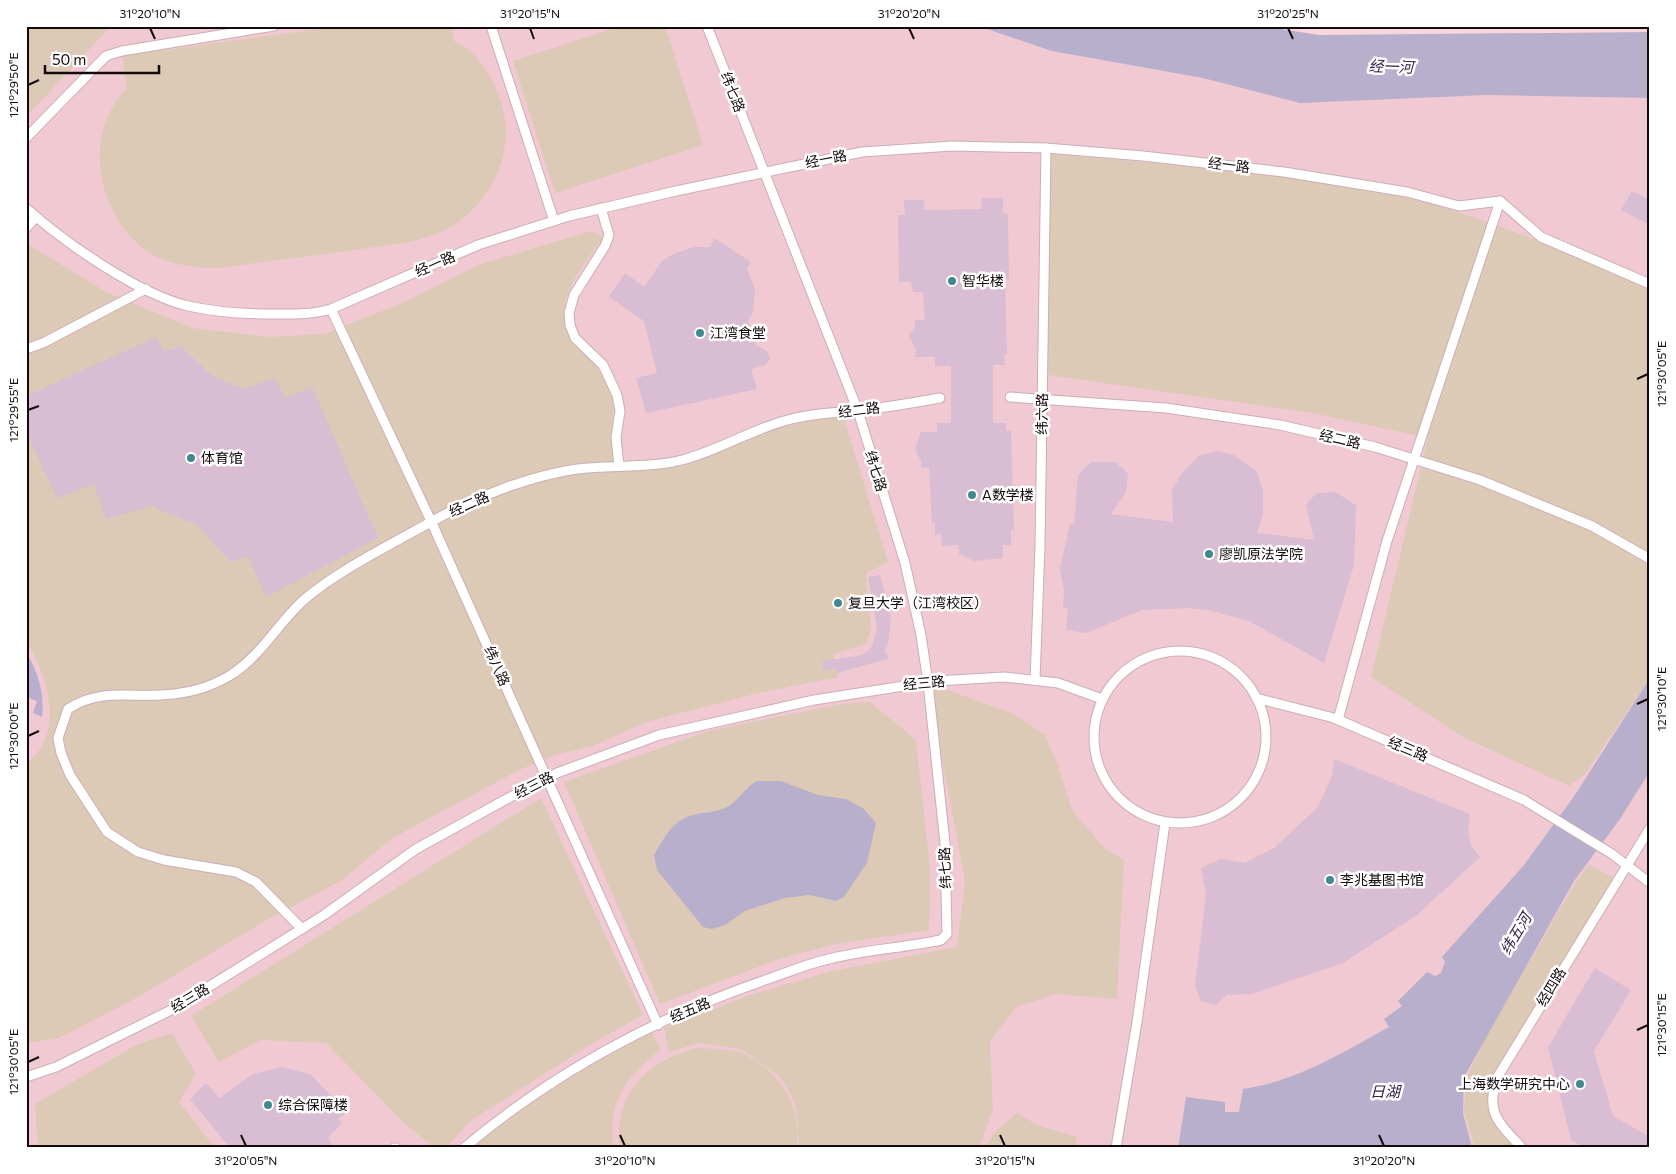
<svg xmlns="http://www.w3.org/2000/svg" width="1676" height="1174" viewBox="0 0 1676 1174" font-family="Commissioner,'Noto Sans SC',sans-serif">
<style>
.built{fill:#f1c9d2}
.green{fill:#dccab6}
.water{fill:#b8afcc}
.building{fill:#d8bdd3}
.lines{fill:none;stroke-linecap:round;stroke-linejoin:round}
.service-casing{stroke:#ccadb3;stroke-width:11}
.service{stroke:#fff;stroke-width:9}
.ticks{fill:none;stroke:#140a0c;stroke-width:2}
.poi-dot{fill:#418890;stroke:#fff;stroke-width:2}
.labels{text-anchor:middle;stroke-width:5;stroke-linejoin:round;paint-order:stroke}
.street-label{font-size:14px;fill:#140a0c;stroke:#fff}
.poi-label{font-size:14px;fill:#140a0c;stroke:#fff;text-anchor:start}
.water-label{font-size:15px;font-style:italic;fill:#32224b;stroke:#fff}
.neatline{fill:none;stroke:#140a0c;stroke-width:2}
.ticks-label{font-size:12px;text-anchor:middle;fill:#140a0c}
</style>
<rect width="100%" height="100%" fill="#f7d7de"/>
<!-- built -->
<path class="built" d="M 26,26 L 1198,26 L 1310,54 L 1650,58 L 1650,1148 L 26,1148 Z"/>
<!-- green -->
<g class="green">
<path d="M 26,26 L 111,26 L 26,117 Z"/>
<path d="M 340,26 L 452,26 L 454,41 C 481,52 499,88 504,114 C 513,155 490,200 457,223 C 429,243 387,245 354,250 C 309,256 264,262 219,268 C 194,268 166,265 145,250 C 96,212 82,134 127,88 L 122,56 Z"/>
<path d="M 621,26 L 665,26 L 703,145 L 555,193 L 513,61 Z"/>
<path d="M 1049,154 C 1164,164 1281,171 1394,195 C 1483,214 1567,253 1650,288 L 1650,678 L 1586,773 L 1569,786 L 1463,737 L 1371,677 L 1428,438 L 1312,413 L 1048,375 Z"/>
<path d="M 591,231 L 604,237 C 583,265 546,307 574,343 C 587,358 602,369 610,388 C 615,401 613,411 613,425 C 613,441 615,456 617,471 L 681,466 L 783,426 L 820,418 L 835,417 L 844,419 L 888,562 L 866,573 L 871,631 L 866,644 L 833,654 L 838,677 L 754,694 L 646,722 L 593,746 L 552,756 L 517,771 L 391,839 L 342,880 L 267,920 L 138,997 L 59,1038 L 26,1043 L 26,764 C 66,733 48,676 26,641 L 26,243 L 106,292 L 192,328 L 268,337 L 324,334 L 405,302 L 481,264 Z"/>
<path d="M 928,683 L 1014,714 L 1045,735 L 1058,765 L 1072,810 L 1105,849 L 1124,860 L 1117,999 L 1056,994 L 1016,1007 L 990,1042 L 993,1109 L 979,1148 L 799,1148 L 797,1111 L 788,1088 L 779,1076 L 741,1049 L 699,1043 L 669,1052 L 664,1028 L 747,996 L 832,971 L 957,947 L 965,881 Z"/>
<path d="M 870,702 L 916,740 L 930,868 L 929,930 L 836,944 L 779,959 L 660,1004 L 564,782 L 708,731 L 842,704 Z"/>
<path d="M 541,798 L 643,1015 L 593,1043 L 470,1121 L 446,1148 L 435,1148 L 403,1122 L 326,1043 L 260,1040 L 219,1062 L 191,1016 Z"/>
<path d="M 1589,864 L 1614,878 L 1528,1020 L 1490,1103 L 1522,1148 L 1475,1148 L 1464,1111 L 1466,1078 L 1492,1025 L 1576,882 Z"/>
<path d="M 651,1032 L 661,1049 C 624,1081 609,1097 613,1148 L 472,1148 C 526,1103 589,1065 651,1032 Z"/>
<path d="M 172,1033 L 196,1074 L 179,1102 L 215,1148 L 38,1148 L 35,1104 L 136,1045 Z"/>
<path d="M 696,1048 C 713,1049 731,1048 746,1055 C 780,1072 804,1110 796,1148 L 619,1148 C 615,1092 646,1062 696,1048 Z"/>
<path d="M 1017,1113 L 1037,1125 L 1077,1137 L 1075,1148 L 984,1148 L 996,1131 Z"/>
</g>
<!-- water -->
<g class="water">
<path d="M 978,26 L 1263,26 L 1319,35 L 1650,32 L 1650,98 L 1487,95 L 1300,103 L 1203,78 L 1052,51 Z"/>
<path d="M 26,652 C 38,672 45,694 42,717 L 33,713 L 37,701 L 26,697 Z"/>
<path d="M 1650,678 L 1650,771 L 1620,819 L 1574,881 L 1464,1077 L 1463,1113 L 1472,1148 L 1178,1148 L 1186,1097 L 1225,1102 L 1225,1112 L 1239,1112 L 1243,1089 C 1297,1081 1342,1053 1389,1027 L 1384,1019 L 1402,1006 L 1398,1001 L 1427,972 L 1435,976 L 1441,973 L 1445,962 L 1442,957 L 1524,865 L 1575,795 Z"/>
<path d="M 757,781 L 781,781 L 818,795 L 846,799 L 864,809 L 876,823 L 867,863 L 844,897 L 836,901 L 809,895 L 785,898 L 745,911 L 725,925 L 712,929 L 703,927 L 657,870 L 654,855 C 663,840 672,821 690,816 C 701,812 714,813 725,808 C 735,805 744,788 757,781 Z"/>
</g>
<!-- building -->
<g class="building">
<path d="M 1632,191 L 1650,200 L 1650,225 L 1621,210 Z"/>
<path d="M 982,198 L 1003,198 L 1003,213 L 1008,214 L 1009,280 L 1005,279 L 1007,354 L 1004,354 L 1005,365 L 993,365 L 993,423 L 1006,423 L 1006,431 L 1011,431 L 1014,530 L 1011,530 L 1011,545 L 1003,545 L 1003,558 L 974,561 L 959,554 L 958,545 L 942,546 L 941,534 L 935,535 L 935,522 L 932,523 L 929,467 L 921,468 L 921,461 L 915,449 L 921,432 L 937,432 L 937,423 L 951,423 L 951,366 L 935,366 L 935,357 L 915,357 L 916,349 L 909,336 L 915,326 L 915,320 L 925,320 L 923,292 L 913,292 L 911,282 L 899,282 L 898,215 L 905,215 L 904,200 L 924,200 L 924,210 L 981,209 Z"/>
<path d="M 714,238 L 751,262 L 747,269 L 755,289 L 753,312 L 748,321 L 756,345 L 767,351 L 770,358 L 766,365 L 751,369 L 757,389 L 646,413 L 636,378 L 657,373 L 644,321 L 609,297 L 625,273 L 644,287 L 662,261 L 673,254 L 694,247 L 710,247 Z"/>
<path d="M 156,337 L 165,352 L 181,346 L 212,376 L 244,389 L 275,378 L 285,398 L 312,387 L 378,538 L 266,597 L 248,556 L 230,562 L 197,525 L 151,506 L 106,519 L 94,484 L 57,498 L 26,432 L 26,396 Z"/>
<path d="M 1218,451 L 1234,455 L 1257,472 L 1263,491 L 1263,514 L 1257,533 L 1314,540 L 1306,504 L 1317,493 L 1335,492 L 1356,505 L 1354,565 L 1324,663 L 1249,621 L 1209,610 L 1189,608 L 1142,610 L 1086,633 L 1066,630 L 1068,609 L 1063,607 L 1064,591 L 1060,569 L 1070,524 L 1074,524 L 1078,475 L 1091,462 L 1115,462 L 1128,473 L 1126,492 L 1111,514 L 1173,522 L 1172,490 L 1182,473 L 1198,456 Z"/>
<path d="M 880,575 L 891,620 L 888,644 L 884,652 L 886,652 L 888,659 L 837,673 L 835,669 L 823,670 L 822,661 L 859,656 L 868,651 L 872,646 L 877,629 L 868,577 Z"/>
<path d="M 1334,759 L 1470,814 L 1468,829 L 1471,846 L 1480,857 L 1417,915 L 1343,963 L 1252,994 L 1227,995 L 1216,1005 L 1201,1001 L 1195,986 L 1206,894 L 1201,868 L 1220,859 L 1245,863 L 1274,848 L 1318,807 L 1332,776 Z"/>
<path d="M 1595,968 L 1631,990 L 1594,1051 L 1613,1116 L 1650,1137 L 1650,1148 L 1585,1148 L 1571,1140 L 1548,1047 Z"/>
<path d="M 282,1067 L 310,1074 L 347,1112 L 338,1119 L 342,1123 L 328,1138 L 335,1148 L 230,1148 L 190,1099 L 206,1083 L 219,1098 L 253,1074 Z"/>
</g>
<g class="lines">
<!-- service casing -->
<g class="service-casing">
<g id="service">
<path d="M 491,26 L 554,221"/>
<path d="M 26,138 L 106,56 L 122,51 L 274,26"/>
<path d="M 26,208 C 64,242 138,294 188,306 C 215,312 243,314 271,314 C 291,314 311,315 331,309 L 478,245 L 569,216 L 676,191 L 862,152 L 952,146 L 1046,148 L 1143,156 L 1284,172 L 1407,192 L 1459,206 L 1500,201 L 1541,237 L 1650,284"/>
<path d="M 601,208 L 609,235 L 605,246 L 574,295 L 569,313 L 570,325 L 575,338 L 603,365 L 617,395 L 620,411 L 616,437 L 619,466"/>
<path d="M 26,228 L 36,217"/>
<path d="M 331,309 L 431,521 L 658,1025"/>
<path d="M 26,349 L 43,343 L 146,289"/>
<path d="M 1010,397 L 1166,408 L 1280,425 L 1375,447 L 1480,480 L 1592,526 L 1650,559"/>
<circle cx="1180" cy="737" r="86"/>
<path d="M 1035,680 L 1040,546 L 1046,148"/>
<path d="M 1256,698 L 1334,718 L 1524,800 L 1612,854 L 1650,883"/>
<path d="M 1338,720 L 1387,541 L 1500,201"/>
<path d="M 302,929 L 256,882 L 236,872 L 164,860 L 138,852 L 107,832 L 70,775 L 61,753 L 58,738 L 68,709 C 98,689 127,697 161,695 C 184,694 209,688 229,676 C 262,656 278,622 306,598 C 338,571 391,544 429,523 C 471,499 528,476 577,469 C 609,465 652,468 682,460 C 717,451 749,431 784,421 C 807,414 831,413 855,411 C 884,408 912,403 940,398"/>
<path d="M 26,1077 L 56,1067 L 173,1009 L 324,915 L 416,849 L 503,801 L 557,773 L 659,735 L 814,700 L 936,681 L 1004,677 L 1058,683 L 1102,699"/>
<path d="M 394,1148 L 396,1148"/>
<path d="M 464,1148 C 554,1072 659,1016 771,978 C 789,972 807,964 825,960 C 862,950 903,948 941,940 L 947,934 L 945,843 L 928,683 L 921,635 L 905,563 L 858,411 L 707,26"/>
<path d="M 1116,1148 L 1137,1022 L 1165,823"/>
<path d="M 1522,1148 C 1499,1123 1484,1112 1498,1076 L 1650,828"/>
</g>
</g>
<!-- service -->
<use href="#service" class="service"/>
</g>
<!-- ticks -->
<path class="ticks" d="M 150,28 L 155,39M 530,28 L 534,39M 909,28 L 914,39M 1288,28 L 1293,39M 28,85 L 39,80M 1637,379 L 1648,374M 28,410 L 39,406M 1637,704 L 1648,699M 28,736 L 39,731M 1637,1030 L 1648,1025M 28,1062 L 39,1057M 241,1135 L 246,1146M 620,1135 L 625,1146M 1000,1135 L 1005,1146M 1379,1135 L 1384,1146"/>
<!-- markers -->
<g class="poi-dot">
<circle cx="952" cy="281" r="5"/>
<circle cx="700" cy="333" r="5"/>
<circle cx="191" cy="458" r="5"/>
<circle cx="972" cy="495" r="5"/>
<circle cx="1209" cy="554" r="5"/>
<circle cx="838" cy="603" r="5"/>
<circle cx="1330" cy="880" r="5"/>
<circle cx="1580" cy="1084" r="5"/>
<circle cx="268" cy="1105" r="5"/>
</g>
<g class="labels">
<!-- street labels -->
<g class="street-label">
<text transform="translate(733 92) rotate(69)" y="5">纬七路</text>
<text transform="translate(826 159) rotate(-11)" y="5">经一路</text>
<text transform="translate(1229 165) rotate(7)" y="5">经一路</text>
<text transform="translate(435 264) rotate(-24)" y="5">经一路</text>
<text transform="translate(859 410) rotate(-7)" y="5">经二路</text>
<text transform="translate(1042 414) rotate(-89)" y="5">纬六路</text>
<text transform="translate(1340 439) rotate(13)" y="5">经二路</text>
<text transform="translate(876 471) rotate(73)" y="5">纬七路</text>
<text transform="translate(469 504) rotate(-24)" y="5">经二路</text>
<text transform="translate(497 666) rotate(66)" y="5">纬八路</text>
<text transform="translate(924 683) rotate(-5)" y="5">经三路</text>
<text transform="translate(1408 749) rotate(23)" y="5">经三路</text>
<text transform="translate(534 785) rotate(-27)" y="5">经三路</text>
<text transform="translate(945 868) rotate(-92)" y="5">纬七路</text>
<text transform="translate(1551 987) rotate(-59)" y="5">经四路</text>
<text transform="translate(190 998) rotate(-31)" y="5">经三路</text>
<text transform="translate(690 1010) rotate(-23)" y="5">经五路</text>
</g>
<!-- poi labels -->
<g class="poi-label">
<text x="962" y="286">智华楼</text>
<text x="710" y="338">江湾食堂</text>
<text x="201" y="463">体育馆</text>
<text x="982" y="500">A数学楼</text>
<text x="1219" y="559">廖凯原法学院</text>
<text x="848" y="608">复旦大学（江湾校区）</text>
<text x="1340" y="885">李兆基图书馆</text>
<text x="1570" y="1089" text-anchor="end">上海数学研究中心</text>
<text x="278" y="1110">综合保障楼</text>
</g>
<!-- water labels -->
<g class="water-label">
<text transform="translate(1391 67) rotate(2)" y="5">经一河</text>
<text transform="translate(1516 934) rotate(-59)" y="5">纬五河</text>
<text x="1385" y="1097">日湖</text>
</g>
</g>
<!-- border -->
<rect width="1676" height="1174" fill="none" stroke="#ffffff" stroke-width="55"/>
<!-- scale -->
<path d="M45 65v8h114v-8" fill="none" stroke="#140a0c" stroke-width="2.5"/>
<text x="52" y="65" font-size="15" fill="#140a0c" stroke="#ffffff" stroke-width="4" paint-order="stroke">50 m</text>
<rect x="28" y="28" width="1620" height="1118" class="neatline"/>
<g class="ticks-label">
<text x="150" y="18">31°20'10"N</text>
<text x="530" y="18">31°20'15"N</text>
<text x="909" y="18">31°20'20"N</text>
<text x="1288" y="18">31°20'25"N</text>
<text transform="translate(14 85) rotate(-90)" y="4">121°29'50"E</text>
<text transform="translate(1662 374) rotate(-90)" y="4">121°30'05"E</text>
<text transform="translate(14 410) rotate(-90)" y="4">121°29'55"E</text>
<text transform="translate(1662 699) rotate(-90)" y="4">121°30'10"E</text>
<text transform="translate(14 736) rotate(-90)" y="4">121°30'00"E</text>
<text transform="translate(1662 1025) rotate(-90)" y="4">121°30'15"E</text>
<text transform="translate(14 1062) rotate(-90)" y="4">121°30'05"E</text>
<text x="246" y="1165">31°20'05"N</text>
<text x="625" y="1165">31°20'10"N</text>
<text x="1005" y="1165">31°20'15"N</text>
<text x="1384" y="1165">31°20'20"N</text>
</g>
</svg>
